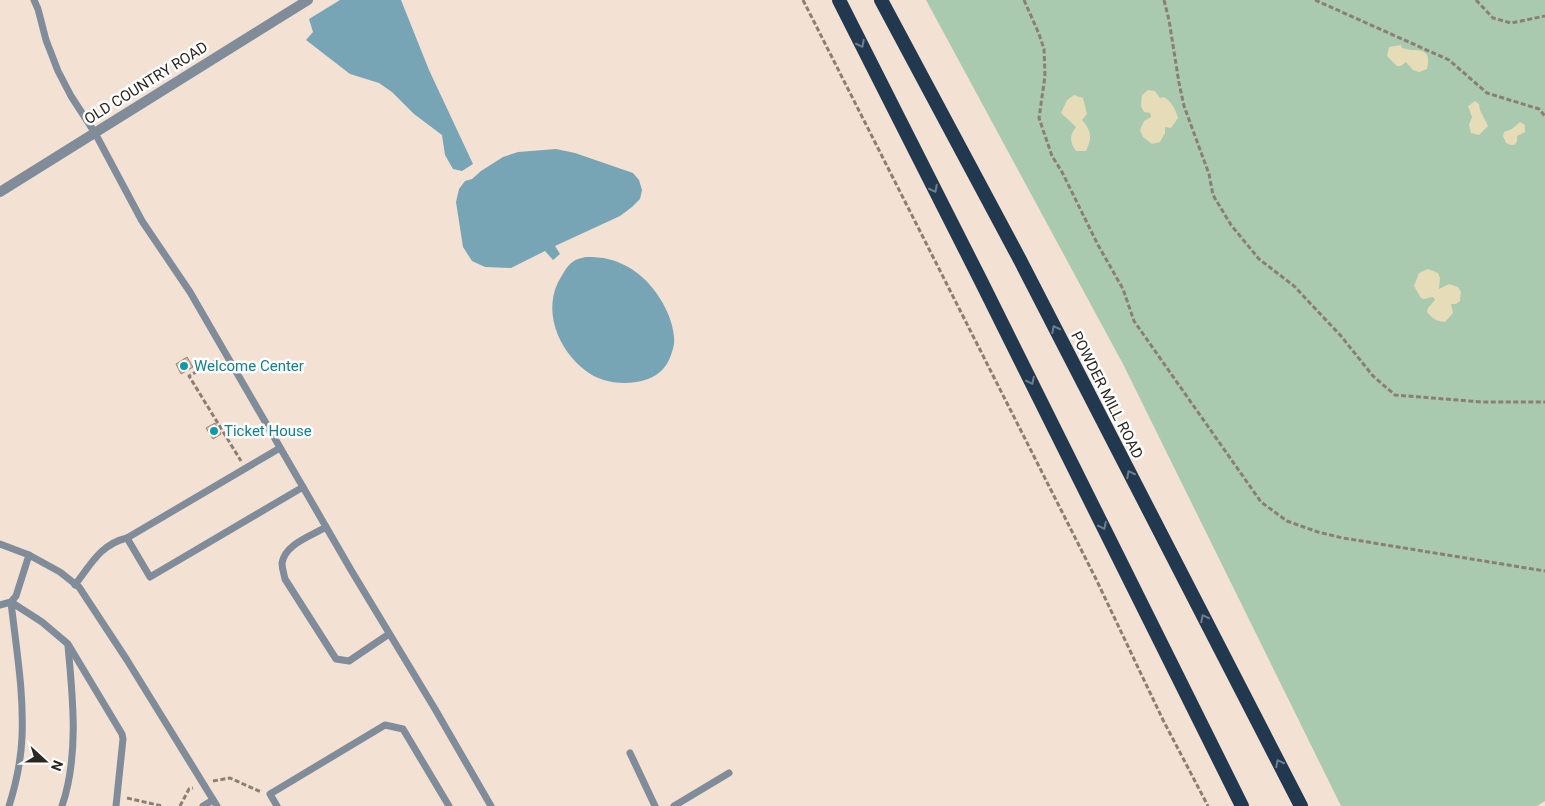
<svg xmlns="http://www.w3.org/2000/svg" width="1545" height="806" viewBox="0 0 1545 806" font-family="Roboto,sans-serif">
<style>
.green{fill:#aacaaf}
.sand{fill:#e6dcb7}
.water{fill:#77a5b5}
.building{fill:#d9ba9c;stroke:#938476}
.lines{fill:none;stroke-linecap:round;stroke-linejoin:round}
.path{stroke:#8a7f74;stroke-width:3;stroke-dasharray:5 2.5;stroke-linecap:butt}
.service{stroke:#808c9a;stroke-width:7}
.minor{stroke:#808c9a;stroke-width:10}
.trunk{stroke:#21384f;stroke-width:14}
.oneway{stroke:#6f7e8d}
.culture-dot{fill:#0f9aa8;stroke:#fff;stroke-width:2}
.labels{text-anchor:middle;stroke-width:5;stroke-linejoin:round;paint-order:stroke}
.street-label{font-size:15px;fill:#2c2620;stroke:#fff}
.culture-label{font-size:15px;fill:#0d838f;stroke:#fff;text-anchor:start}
</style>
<rect width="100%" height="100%" fill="#f3e2d3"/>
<!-- green -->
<path class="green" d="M 926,0 L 1545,0 L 1545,801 L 1537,806 L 1341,806 L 1123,364 Z"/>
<!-- sand -->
<g class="sand">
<path d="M 1401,45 L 1402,48 C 1415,53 1433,44 1427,69 L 1419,72 L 1413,70 L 1406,62 L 1401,66 L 1397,66 L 1387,56 L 1389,47 Z"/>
<path d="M 1148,90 L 1155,91 L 1160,98 L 1164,97 C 1173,103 1175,109 1178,118 L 1171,128 L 1165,127 L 1165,133 L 1160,142 L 1152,144 L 1143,137 L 1140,130 L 1144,121 L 1151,117 L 1150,113 L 1144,112 L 1141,106 L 1142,95 Z"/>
<path d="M 1074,95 L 1083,98 L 1087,114 L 1082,120 C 1092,131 1092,139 1086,151 L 1076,151 C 1070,142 1069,136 1076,127 L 1061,113 L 1067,100 Z"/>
<path d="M 1475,101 L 1479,104 L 1480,110 L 1488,126 L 1479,135 L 1471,133 L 1469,125 L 1472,117 L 1468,106 Z"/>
<path d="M 1520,122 L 1525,125 L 1525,132 L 1517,136 C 1518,145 1514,147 1506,143 L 1503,136 L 1504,132 L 1512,129 Z"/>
<path d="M 1428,269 L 1438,273 L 1440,278 L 1439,289 L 1449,284 L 1458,287 L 1461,292 L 1460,301 L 1456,304 L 1451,304 L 1453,313 L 1445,322 C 1436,321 1433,319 1427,312 L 1428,308 L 1435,300 L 1433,297 L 1424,299 L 1421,298 L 1414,286 L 1419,273 Z"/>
</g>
<!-- water -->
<g class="water">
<path d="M 340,0 L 401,0 L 429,70 L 473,164 L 462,171 L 453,169 L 445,155 L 442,135 L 414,114 L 392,92 L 379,83 L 350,74 L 306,40 L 313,32 L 309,19 Z"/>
<path d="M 556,149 L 575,153 L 633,173 L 639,180 L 642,190 L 640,199 L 632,207 L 620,216 L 555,246 L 560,254 L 553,260 L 545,251 L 511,268 L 485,267 L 472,261 L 463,247 L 456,202 L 459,189 L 465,181 L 472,179 L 481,171 L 503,157 L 518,152 Z"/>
<path d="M 586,257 C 604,257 614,259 630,268 C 652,281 672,311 674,337 C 675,343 673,349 671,355 C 667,367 659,375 648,379 C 629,386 602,384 586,371 C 558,350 541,309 561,277 C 569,264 571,260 586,257 Z"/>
</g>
<!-- building -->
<g class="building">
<path d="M 187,357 L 193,367 L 181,374 L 176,364 Z"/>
<path d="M 215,423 L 221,434 L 213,439 L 206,428 Z"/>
</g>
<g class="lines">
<!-- path -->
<g class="path">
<path d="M 803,0 L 1096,579 L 1163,720 L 1208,806"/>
<path d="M 1024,0 L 1039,34 L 1044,49 L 1045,76 L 1039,118 L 1052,156 L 1062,172 L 1098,245 L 1123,289 L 1134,321 L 1261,502 L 1287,521 L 1318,532 L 1343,538 L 1545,571"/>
<path d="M 1164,0 L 1169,20 L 1179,83 L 1184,106 L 1209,174 L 1213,195 L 1231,225 L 1259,259 L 1294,286 L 1341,336 L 1373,376 L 1395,395 L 1482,402 L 1545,402"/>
<path d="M 1315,0 L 1449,60 L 1487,93 L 1539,109 L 1545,116"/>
<path d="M 1476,0 L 1493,18 L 1511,23 L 1545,16"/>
<path d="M 217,360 L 189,376 L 241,461"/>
<path d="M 213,781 L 230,778 L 261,792"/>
<path d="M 127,798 L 162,806"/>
<path d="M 180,806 L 189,789 L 193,788"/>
</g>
<!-- service -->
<g class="service">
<path d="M 34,0 L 38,9 L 46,40 L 58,71 L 71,96 L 95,133 L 142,221 L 190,292 L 351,570 L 435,709 L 491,806"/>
<path d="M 326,527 C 311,536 285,544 282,563 C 282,568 284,574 285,579 L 336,659 L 349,661 L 389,634"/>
<path d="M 127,538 L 150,577 L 303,487"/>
<path d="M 0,544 L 29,555 L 60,572 L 79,587 L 127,660 L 217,806"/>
<path d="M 75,585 C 91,564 101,544 127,538 L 280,448"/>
<path d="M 11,602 L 42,622 L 68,644 L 122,734 L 123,739 L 116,806"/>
<path d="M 0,605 L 11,602 L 16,596 L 29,555"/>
<path d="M 630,753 L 655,806"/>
<path d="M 9,806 C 16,784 21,760 22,737 C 24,692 16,647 11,602"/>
<path d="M 62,806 C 79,756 73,699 68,646"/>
<path d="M 203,806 L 213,800"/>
<path d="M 277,806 L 270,794 L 385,725 L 403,729 L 449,806"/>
<path d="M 674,806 L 729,773"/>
</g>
<!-- minor -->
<path class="minor" d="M 0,192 L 308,0"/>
<!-- trunk -->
<g class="trunk">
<path d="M 839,0 L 981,281 L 1242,806"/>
<path d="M 881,0 L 1019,258 L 1301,806"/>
</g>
</g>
<!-- one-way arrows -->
<defs><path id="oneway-chevron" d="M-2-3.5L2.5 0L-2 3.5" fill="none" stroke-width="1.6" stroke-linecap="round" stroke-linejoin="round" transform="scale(1.25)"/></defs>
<g class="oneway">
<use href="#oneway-chevron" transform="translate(861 44) rotate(63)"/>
<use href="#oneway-chevron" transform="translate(934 189) rotate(63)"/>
<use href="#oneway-chevron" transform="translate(1055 329) rotate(-117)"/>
<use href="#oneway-chevron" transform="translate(1031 381) rotate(64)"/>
<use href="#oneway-chevron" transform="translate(1130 474) rotate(-117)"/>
<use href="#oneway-chevron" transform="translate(1103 526) rotate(64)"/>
<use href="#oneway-chevron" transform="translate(1204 618) rotate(-117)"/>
<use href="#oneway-chevron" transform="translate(1279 763) rotate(-117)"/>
</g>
<!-- markers -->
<g class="culture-dot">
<circle cx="184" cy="366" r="5"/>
<circle cx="214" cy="431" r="5"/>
</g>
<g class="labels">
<!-- street labels -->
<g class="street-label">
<text transform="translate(146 83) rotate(-32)" y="5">OLD COUNTRY ROAD</text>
<text transform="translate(1107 395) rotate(63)" y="5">POWDER MILL ROAD</text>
</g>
<!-- culture labels -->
<g class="culture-label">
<text x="194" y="371">Welcome Center</text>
<text x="224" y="436">Ticket House</text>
</g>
</g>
<!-- north arrow -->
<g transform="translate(45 761) rotate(111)" stroke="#ffffff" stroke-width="4" paint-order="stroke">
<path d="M0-4L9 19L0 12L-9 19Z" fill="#2c2620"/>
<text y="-8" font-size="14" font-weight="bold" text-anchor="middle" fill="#2c2620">N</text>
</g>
</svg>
